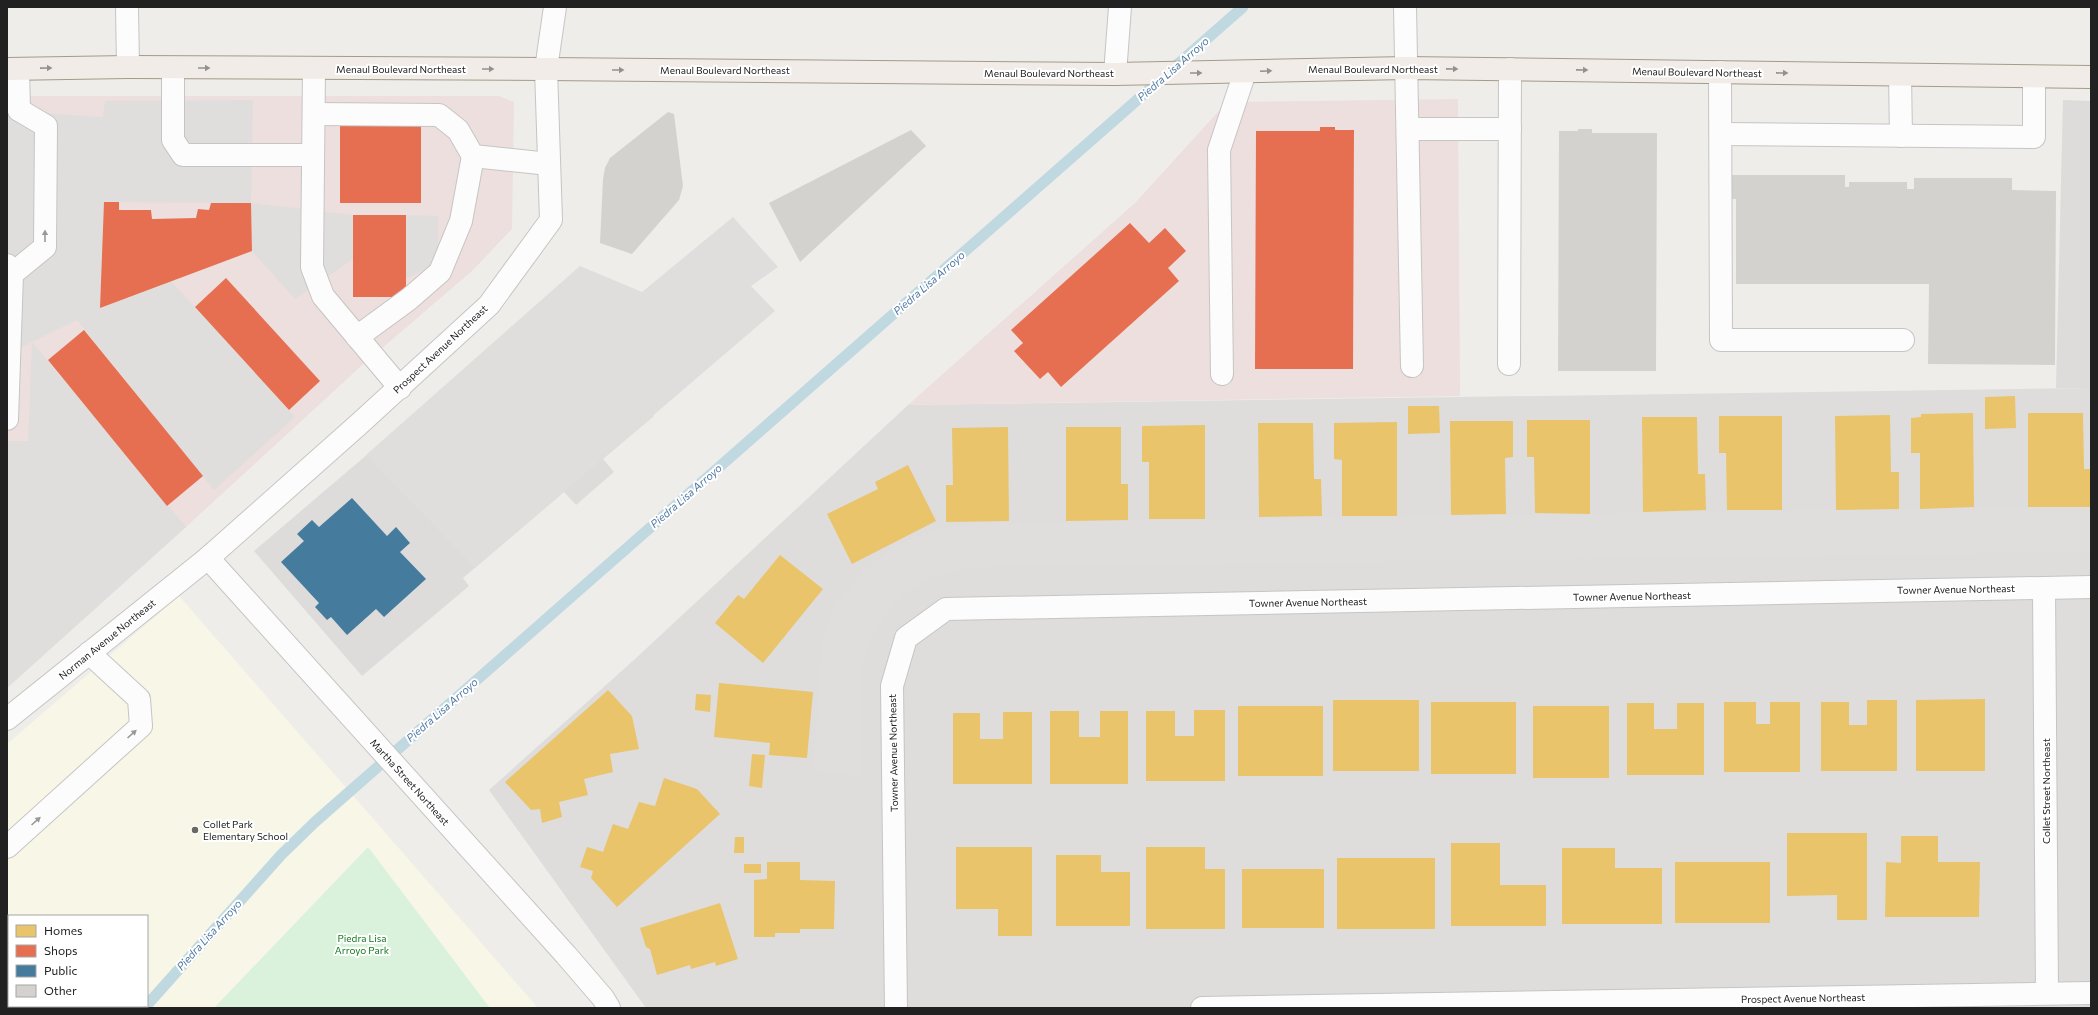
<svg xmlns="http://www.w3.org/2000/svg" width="2098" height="1015" viewBox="0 0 2098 1015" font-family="Commissioner,sans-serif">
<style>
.residential{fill:#dedddb}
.commercial{fill:#ecdfdd}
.education{fill:#f7f6e7;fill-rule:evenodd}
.religious{fill:#dddcdb}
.park{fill:#daf2db}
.parking{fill:#dfdedd}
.homes{fill:#e9c46a}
.shops{fill:#e76f51}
.public{fill:#457b9d}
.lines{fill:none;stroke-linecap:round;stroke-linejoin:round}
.stream{stroke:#c0d9e0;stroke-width:11}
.building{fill:#d4d2cf}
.minor-casing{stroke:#c6c5c4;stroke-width:24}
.major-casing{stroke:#a49b88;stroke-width:24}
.minor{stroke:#fdfcfc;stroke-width:22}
.major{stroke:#f1ece7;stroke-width:22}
.oneway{fill:#93918e}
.oneway2{fill:#9a9999}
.poi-dot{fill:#696867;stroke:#fff;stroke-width:1.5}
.labels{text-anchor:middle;stroke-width:4;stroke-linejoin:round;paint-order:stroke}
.street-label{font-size:10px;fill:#212121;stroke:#fff}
.poi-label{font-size:10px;fill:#212121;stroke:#fff;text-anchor:start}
.park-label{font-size:10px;fill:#137a1d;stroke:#fff}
.water-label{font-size:11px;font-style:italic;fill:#5079a3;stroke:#fff}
</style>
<rect width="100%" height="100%" fill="#efedea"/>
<!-- residential -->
<path class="residential" d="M 2091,388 L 2091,1008 L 646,1008 L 489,790 L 635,659 L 908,405 Z"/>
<!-- commercial -->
<g class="commercial">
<path d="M 7,96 L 499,96 L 514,102 L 512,229 L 472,271 L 359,368 L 186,527 L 7,688 Z"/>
<path d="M 1458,99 L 1460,396 L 908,405 L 1135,203 L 1227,102 Z"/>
</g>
<!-- education -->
<path class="education" d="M 179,596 L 538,1008 L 7,1008 L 7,744 ZM 9,916 L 147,916 L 147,1006 L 9,1006 Z"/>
<!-- religious -->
<g class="religious">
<path d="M 2063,100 L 2091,101 L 2091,388 L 2056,388 Z"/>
<path d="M 552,297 L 654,416 L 603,459 L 614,472 L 576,505 L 564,492 L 463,578 L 469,586 L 362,676 L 254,551 Z"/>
</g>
<!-- park -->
<path class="park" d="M 368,847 L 490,1008 L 214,1008 Z"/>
<!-- parking -->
<g class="parking">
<path d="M 253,100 L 251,203 L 353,215 L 353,259 L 295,299 L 252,251 L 251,203 L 104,202 L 100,308 L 171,281 L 295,417 L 214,490 L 77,320 L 32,342 L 186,527 L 7,688 L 7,441 L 28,441 L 32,342 L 7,355 L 7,111 L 103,117 L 105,101 Z"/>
<path d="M 406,215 L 438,216 L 438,262 L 406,279 Z"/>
<path d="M 733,217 L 778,267 L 751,286 L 775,311 L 475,568 L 366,455 L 580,266 L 642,292 Z"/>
<path d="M 2091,506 L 2091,552 L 968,567 L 929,578 L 897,601 L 875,629 L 863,661 L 863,777 L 814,771 L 821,644 L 836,603 L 863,571 L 895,546 L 933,530 L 977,523 Z"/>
</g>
<!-- homes -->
<g class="homes">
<path d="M 2015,396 L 2016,428 L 1985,429 L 1985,397 Z"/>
<path d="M 1408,406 L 1439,406 L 1440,433 L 1408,434 Z"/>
<path d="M 1973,413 L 1974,507 L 1920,509 L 1920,453 L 1911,453 L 1911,418 L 1921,417 L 1921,414 Z"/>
<path d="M 2028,413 L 2083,413 L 2084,469 L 2090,469 L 2090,507 L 2028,507 Z"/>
<path d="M 1890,415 L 1891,472 L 1899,472 L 1899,509 L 1836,510 L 1835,416 Z"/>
<path d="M 1719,416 L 1782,416 L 1782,510 L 1727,510 L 1726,453 L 1719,453 Z"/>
<path d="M 1642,417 L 1697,417 L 1698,474 L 1705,474 L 1706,510 L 1643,512 Z"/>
<path d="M 1527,420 L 1590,420 L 1590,514 L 1535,513 L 1534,457 L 1527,457 Z"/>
<path d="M 1450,421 L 1513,421 L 1513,457 L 1505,458 L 1506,514 L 1451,515 Z"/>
<path d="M 1397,422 L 1397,516 L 1342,516 L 1342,460 L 1334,459 L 1334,423 Z"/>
<path d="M 1258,423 L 1313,423 L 1314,479 L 1321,479 L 1322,516 L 1259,517 Z"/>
<path d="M 1205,425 L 1205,519 L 1149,519 L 1149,462 L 1142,462 L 1142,426 Z"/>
<path d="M 1008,427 L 1009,521 L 946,522 L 946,485 L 953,485 L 952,428 Z"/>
<path d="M 1066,427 L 1121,427 L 1121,484 L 1128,484 L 1128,520 L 1066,521 Z"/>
<path d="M 908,465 L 936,521 L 852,564 L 827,514 L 878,489 L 875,482 Z"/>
<path d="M 780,555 L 823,589 L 763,663 L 715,623 L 738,595 L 744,599 Z"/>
<path d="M 719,683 L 813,692 L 807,758 L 769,755 L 770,743 L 714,737 Z"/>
<path d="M 608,690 L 632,716 L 639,749 L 610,754 L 613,772 L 584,779 L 588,795 L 559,802 L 562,817 L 542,823 L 540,809 L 531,810 L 505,782 Z"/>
<path d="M 696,694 L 711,695 L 710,712 L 695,710 Z"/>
<path d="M 1985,699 L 1985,771 L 1916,771 L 1916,700 Z"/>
<rect x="1333" y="700" width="86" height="71"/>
<path d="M 1867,700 L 1897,700 L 1897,771 L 1821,771 L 1821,702 L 1849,702 L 1849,725 L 1867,725 Z"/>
<rect x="1431" y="702" width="85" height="72"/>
<path d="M 1724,702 L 1756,702 L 1756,724 L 1770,724 L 1770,702 L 1800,702 L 1800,772 L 1724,772 Z"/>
<path d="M 1627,703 L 1654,703 L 1654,729 L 1677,729 L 1677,703 L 1704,703 L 1704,775 L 1627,775 Z"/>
<rect x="1238" y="706" width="85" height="70"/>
<rect x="1533" y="706" width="76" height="72"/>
<path d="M 1194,710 L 1225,710 L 1225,781 L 1146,781 L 1146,711 L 1175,711 L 1175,736 L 1194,736 Z"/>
<path d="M 1050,711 L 1079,711 L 1079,737 L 1100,737 L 1100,711 L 1128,711 L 1128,784 L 1050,784 Z"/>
<path d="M 1003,712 L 1032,712 L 1032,784 L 953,784 L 953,713 L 980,713 L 980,739 L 1003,739 Z"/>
<path d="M 752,754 L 765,755 L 762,788 L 749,786 Z"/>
<path d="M 664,778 L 697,789 L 720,814 L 617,907 L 591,878 L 593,871 L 580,867 L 587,847 L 603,852 L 613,824 L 628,829 L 639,802 L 655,806 Z"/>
<path d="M 1787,833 L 1867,833 L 1867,920 L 1837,920 L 1837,895 L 1787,896 Z"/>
<path d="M 1901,836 L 1938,836 L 1938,862 L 1980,862 L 1979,917 L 1885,917 L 1886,862 L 1901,863 Z"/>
<path d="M 735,837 L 744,837 L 744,853 L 734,853 Z"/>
<path d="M 1451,843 L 1500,843 L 1500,885 L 1546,885 L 1546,926 L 1451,926 Z"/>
<path d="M 956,847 L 1032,847 L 1032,936 L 998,936 L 998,909 L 956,909 Z"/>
<path d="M 1146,847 L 1205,847 L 1205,869 L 1225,869 L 1225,929 L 1146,929 Z"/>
<path d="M 1562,848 L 1615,848 L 1615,868 L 1662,868 L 1662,924 L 1562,924 Z"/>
<path d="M 1056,855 L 1101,855 L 1101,872 L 1130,872 L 1130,926 L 1056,926 Z"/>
<rect x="1337" y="858" width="98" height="71"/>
<path d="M 767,862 L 800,862 L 800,880 L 835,881 L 834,929 L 800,929 L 800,933 L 775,933 L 775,937 L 754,937 L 754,880 L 767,879 Z"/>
<rect x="1675" y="862" width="95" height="61"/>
<rect x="744" y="864" width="17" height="9"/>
<rect x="1242" y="869" width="82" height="59"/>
<path d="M 720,903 L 738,959 L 716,966 L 715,962 L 691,969 L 690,965 L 657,975 L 650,949 L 646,947 L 640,928 Z"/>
</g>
<!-- shops -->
<g class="shops">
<rect x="340" y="126" width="81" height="77"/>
<path d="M 1320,127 L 1335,127 L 1335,130 L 1354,130 L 1353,369 L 1255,369 L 1256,131 L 1320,131 Z"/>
<path d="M 104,202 L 119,202 L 119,210 L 151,210 L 152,219 L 196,218 L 198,209 L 209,210 L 211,203 L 251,203 L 252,251 L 100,308 Z"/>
<rect x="353" y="215" width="53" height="82"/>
<path d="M 1130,223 L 1149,243 L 1165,228 L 1186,251 L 1168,268 L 1179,281 L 1061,387 L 1048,372 L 1040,379 L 1014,351 L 1023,343 L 1011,330 Z"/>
<path d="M 226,278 L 320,381 L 289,410 L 195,307 Z"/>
<path d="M 84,330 L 203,476 L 167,506 L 48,360 Z"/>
</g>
<!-- public -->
<path class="public" d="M 352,498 L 387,536 L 396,527 L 410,543 L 400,552 L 426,579 L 384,617 L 376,609 L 347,635 L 331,617 L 327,620 L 315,607 L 319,603 L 281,562 L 304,541 L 297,534 L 312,520 L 319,527 Z"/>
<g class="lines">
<!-- stream -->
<path class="stream" d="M 147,1005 L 281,855 L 315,822 L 1243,7"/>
</g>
<!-- building -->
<g class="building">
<path d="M 668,112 L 674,114 L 683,186 L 679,200 L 632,254 L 600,243 L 603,179 L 605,168 L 610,158 Z"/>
<path d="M 1578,129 L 1592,129 L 1592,133 L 1657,133 L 1656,371 L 1558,371 L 1559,131 L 1578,131 Z"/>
<path d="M 911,130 L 926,146 L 800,262 L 769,203 Z"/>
<path d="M 1724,175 L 1845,175 L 1845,187 L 1849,187 L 1849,182 L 1907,182 L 1907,189 L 1914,189 L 1914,178 L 2012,178 L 2012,190 L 2056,191 L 2055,365 L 1928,364 L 1929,284 L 1736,284 L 1736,199 L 1724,199 Z"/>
</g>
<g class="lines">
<!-- minor casing -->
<g class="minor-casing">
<g id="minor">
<path d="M 127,7 L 128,67"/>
<path d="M 1405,7 L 1412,366"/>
<path d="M 173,68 L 173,140 L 183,155 L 313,155"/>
<path d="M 314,68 L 312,267 L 323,296 L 400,388"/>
<path d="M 18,69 L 19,110"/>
<path d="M 1720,72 L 1721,340 L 1903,340"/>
<path d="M 1115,74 L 1120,7"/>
<path d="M 1900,75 L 1901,136"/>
<path d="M 314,114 L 439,115 L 458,130 L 473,156 L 549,164"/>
<path d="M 1408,129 L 1510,129"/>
<path d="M 1721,134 L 2034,137 L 2034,77"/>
<path d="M 7,265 L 12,274 L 7,419"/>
<path d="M 12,274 L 45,247 L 46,126 L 19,110"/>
<path d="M 357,337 L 409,299 L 440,272 L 461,221 L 473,156"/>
<path d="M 1509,364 L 1510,69"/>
<path d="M 1222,374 L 1219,150 L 1245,72"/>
<path d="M 208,558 L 566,955 L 603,998 L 609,1008"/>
<path d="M 2044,588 L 2047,993"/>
<path d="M 7,719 L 208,558 L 358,425 L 489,305 L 551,220 L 546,69 L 555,7"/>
<path d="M 7,847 L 141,726 L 139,699 L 89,653"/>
<path d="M 896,1008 L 892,686 L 906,638 L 946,609 L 2091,587"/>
<path d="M 1202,1008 L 2091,993"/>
</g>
</g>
<!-- major casing -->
<g class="major-casing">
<path id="major" d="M 7,69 L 128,67 L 546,69 L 1115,74 L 1406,68 L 2091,77"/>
</g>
<!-- minor -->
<use href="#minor" class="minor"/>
<!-- major -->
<use href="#major" class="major"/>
</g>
<!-- one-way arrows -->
<defs><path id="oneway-solid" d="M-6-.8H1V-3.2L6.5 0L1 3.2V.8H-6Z"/></defs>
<g class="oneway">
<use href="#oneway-solid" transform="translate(46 68) rotate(-1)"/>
<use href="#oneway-solid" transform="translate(204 68)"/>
<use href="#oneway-solid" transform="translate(488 69)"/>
<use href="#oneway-solid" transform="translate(1452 69) rotate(1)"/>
<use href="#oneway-solid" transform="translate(618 70)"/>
<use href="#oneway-solid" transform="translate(1582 70) rotate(1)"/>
<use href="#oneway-solid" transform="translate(1266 71) rotate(-3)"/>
<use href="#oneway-solid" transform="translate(1196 73)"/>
<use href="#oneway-solid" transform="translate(1782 73) rotate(1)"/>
</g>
<g class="oneway2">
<use href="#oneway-solid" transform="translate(45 236) rotate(-90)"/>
<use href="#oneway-solid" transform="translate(132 734) rotate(-42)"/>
<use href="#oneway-solid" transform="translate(36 821) rotate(-42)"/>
</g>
<!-- markers -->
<circle class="poi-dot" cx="195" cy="830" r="4"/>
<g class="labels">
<!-- street labels -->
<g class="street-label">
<text x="401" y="73">Menaul Boulevard Northeast</text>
<text x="1373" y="73">Menaul Boulevard Northeast</text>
<text x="725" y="74">Menaul Boulevard Northeast</text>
<text transform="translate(1697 72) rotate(1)" y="4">Menaul Boulevard Northeast</text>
<text x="1049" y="77">Menaul Boulevard Northeast</text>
<text transform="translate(440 349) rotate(-43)" y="4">Prospect Avenue Northeast</text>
<text transform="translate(1956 589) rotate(-1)" y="4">Towner Avenue Northeast</text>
<text transform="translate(1632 596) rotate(-1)" y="4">Towner Avenue Northeast</text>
<text transform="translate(1308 602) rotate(-1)" y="4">Towner Avenue Northeast</text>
<text transform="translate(107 639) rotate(-39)" y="4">Norman Avenue Northeast</text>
<text transform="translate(893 753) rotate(-91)" y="4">Towner Avenue Northeast</text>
<text transform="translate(410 782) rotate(48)" y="4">Martha Street Northeast</text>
<text transform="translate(2046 791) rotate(-90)" y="4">Collet Street Northeast</text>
<text transform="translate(1803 998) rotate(-1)" y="4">Prospect Avenue Northeast</text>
</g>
<!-- poi labels -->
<g class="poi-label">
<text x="203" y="828">Collet Park<tspan x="203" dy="12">Elementary School</tspan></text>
</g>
<!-- park labels -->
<g class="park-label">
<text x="362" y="942">Piedra Lisa<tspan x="362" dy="12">Arroyo Park</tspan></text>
</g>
<!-- water labels -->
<g class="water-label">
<text transform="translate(1173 69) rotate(-41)" y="4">Piedra Lisa Arroyo</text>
<text transform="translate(929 283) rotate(-41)" y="4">Piedra Lisa Arroyo</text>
<text transform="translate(686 496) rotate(-41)" y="4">Piedra Lisa Arroyo</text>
<text transform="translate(442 710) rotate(-41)" y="4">Piedra Lisa Arroyo</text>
<text transform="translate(209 935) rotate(-48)" y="4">Piedra Lisa Arroyo</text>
</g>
</g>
<!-- border -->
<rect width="2098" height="1015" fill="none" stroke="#212121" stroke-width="16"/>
<!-- legend -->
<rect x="8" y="915" width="140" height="92" fill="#ffffff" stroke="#a6a6a6"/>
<rect x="16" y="925" width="20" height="12" fill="#e9c46a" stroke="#a6a6a6"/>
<text x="44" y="935" font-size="12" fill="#212121">Homes</text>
<rect x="16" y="945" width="20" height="12" fill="#e76f51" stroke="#a6a6a6"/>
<text x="44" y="955" font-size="12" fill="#212121">Shops</text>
<rect x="16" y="965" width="20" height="12" fill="#457b9d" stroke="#a6a6a6"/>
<text x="44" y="975" font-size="12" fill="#212121">Public</text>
<rect x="16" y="985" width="20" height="12" fill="#d4d2cf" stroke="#a6a6a6"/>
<text x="44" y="995" font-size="12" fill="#212121">Other</text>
</svg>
